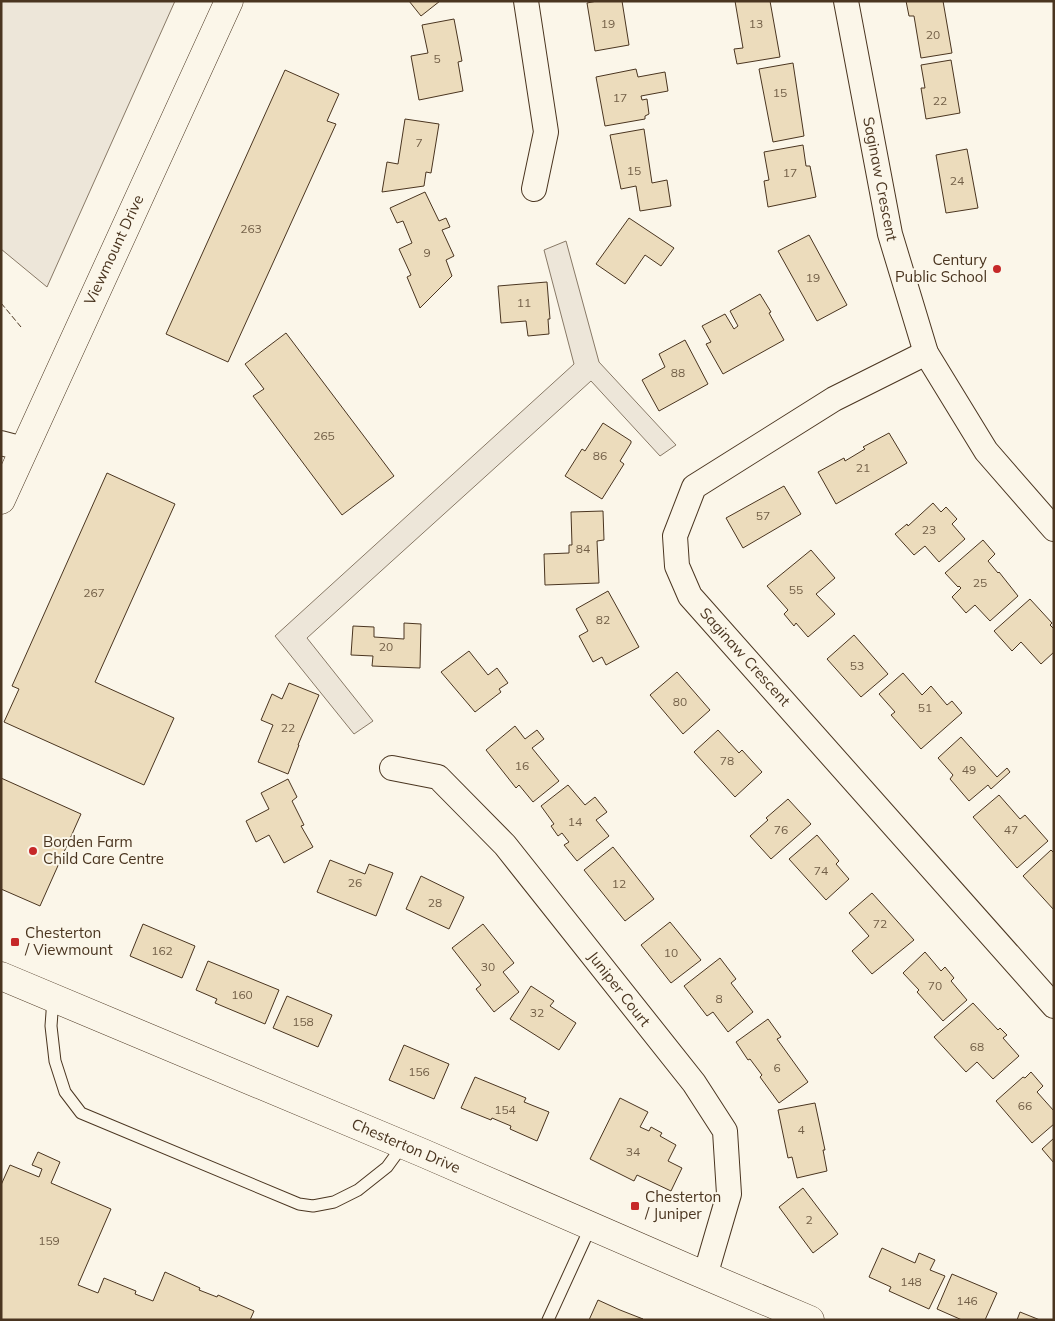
<svg xmlns="http://www.w3.org/2000/svg" width="1055" height="1321" viewBox="0 0 1055 1321" font-family="Mulish,sans-serif">
<style>
.green{fill:#ede6d9;stroke:#887966}
.building{fill:#ecdcbc;stroke:#4a3520}
.lines{fill:none;stroke-linecap:round;stroke-linejoin:round}
.lane-casing{stroke:#4a3520;stroke-width:13}
.street-casing{stroke:#4a3520;stroke-width:26}
.secondary-casing{stroke:#4a3520;stroke-width:29}
.lane{stroke:#fbf6e9;stroke-width:11}
.street{stroke:#fbf6e9;stroke-width:24}
.secondary{stroke:#fbf6e9;stroke-width:28}
.fence{stroke:#4a3520;stroke-width:1;stroke-dasharray:6 2.5;stroke-linecap:butt}
.poi-dot{fill:#c62828;stroke:#fbf6e9;stroke-width:2}
.labels{text-anchor:middle;stroke-width:4;stroke-linejoin:round;paint-order:stroke}
.number-label{font-size:12px;fill:#725f47}
.street-label{font-size:15px;fill:#4a3520;stroke:#fbf6e9}
.poi-label{font-size:15px;fill:#4a3520;stroke:#fbf6e9;text-anchor:start}
</style>
<rect width="100%" height="100%" fill="#fbf6e9"/>
<!-- green -->
<g class="green">
<path d="M 1,1 L 175,1 L 47,287 L 1,249 Z"/>
<path d="M 566,241 L 599,362 L 676,445 L 660,456 L 591,381 L 307,638 L 373,721 L 354,734 L 275,636 L 574,364 L 544,250 Z"/>
</g>
<!-- building -->
<g class="building">
<path d="M 409,1 L 440,1 L 421,16 Z"/>
<path d="M 597,1 L 622,1 L 629,45 L 595,51 L 587,3 Z"/>
<path d="M 735,1 L 770,1 L 780,57 L 737,64 L 734,49 L 743,48 Z"/>
<path d="M 906,1 L 943,1 L 952,53 L 921,58 L 914,16 L 909,16 Z"/>
<path d="M 454,19 L 462,61 L 458,62 L 463,91 L 419,100 L 411,56 L 428,53 L 422,25 Z"/>
<path d="M 951,60 L 960,113 L 926,119 L 921,88 L 925,88 L 921,65 Z"/>
<path d="M 793,63 L 804,136 L 773,142 L 759,69 Z"/>
<path d="M 636,69 L 638,77 L 665,72 L 668,91 L 641,96 L 642,100 L 647,99 L 649,114 L 645,116 L 645,119 L 605,126 L 596,77 Z"/>
<path d="M 285,70 L 339,94 L 327,121 L 336,124 L 228,362 L 166,334 Z"/>
<path d="M 405,119 L 439,124 L 431,173 L 426,172 L 424,186 L 382,192 L 387,162 L 398,164 Z"/>
<path d="M 644,129 L 652,183 L 667,180 L 671,206 L 640,211 L 636,186 L 621,189 L 610,135 Z"/>
<path d="M 803,145 L 806,166 L 810,166 L 816,197 L 768,207 L 764,181 L 769,180 L 764,152 Z"/>
<path d="M 967,149 L 978,208 L 946,213 L 936,155 Z"/>
<path d="M 425,192 L 439,221 L 446,218 L 450,227 L 442,230 L 454,256 L 446,260 L 452,276 L 420,308 L 407,277 L 411,275 L 399,249 L 412,243 L 403,221 L 397,223 L 390,208 Z"/>
<path d="M 629,218 L 674,248 L 661,266 L 645,255 L 625,284 L 596,264 Z"/>
<path d="M 809,235 L 847,305 L 817,321 L 778,251 Z"/>
<path d="M 547,282 L 550,319 L 548,319 L 549,334 L 528,336 L 526,321 L 501,323 L 498,286 Z"/>
<path d="M 760,294 L 771,312 L 769,313 L 784,340 L 723,374 L 706,344 L 711,342 L 702,326 L 725,314 L 734,329 L 738,326 L 730,311 Z"/>
<path d="M 286,333 L 394,476 L 342,515 L 253,396 L 264,389 L 245,364 Z"/>
<path d="M 685,340 L 708,384 L 659,411 L 642,380 L 665,367 L 659,354 Z"/>
<path d="M 603,423 L 631,441 L 631,443 L 620,461 L 624,464 L 602,499 L 565,476 L 582,449 L 585,451 Z"/>
<path d="M 889,433 L 907,463 L 836,504 L 818,472 L 844,458 L 845,461 L 865,449 L 863,447 Z"/>
<path d="M 107,473 L 175,504 L 95,682 L 174,718 L 144,785 L 4,722 L 19,689 L 12,686 Z"/>
<path d="M 784,486 L 801,514 L 743,548 L 726,518 Z"/>
<path d="M 933,503 L 941,512 L 946,507 L 957,519 L 952,524 L 965,539 L 939,562 L 925,546 L 914,555 L 895,534 L 907,524 L 908,526 Z"/>
<path d="M 603,511 L 604,540 L 597,541 L 599,583 L 545,585 L 544,554 L 569,553 L 569,545 L 572,545 L 571,512 Z"/>
<path d="M 983,540 L 995,554 L 988,561 L 998,573 L 999,572 L 1018,596 L 990,621 L 975,605 L 966,613 L 952,597 L 961,588 L 959,586 L 958,587 L 945,573 Z"/>
<path d="M 811,550 L 835,578 L 816,594 L 835,614 L 808,637 L 796,623 L 794,626 L 784,614 L 788,610 L 767,586 Z"/>
<path d="M 608,591 L 639,647 L 606,665 L 602,657 L 593,662 L 579,636 L 588,631 L 576,609 Z"/>
<path d="M 1030,599 L 1052,623 L 1050,625 L 1054,629 L 1054,652 L 1041,664 L 1021,642 L 1012,651 L 994,631 Z"/>
<path d="M 404,623 L 421,624 L 420,668 L 372,666 L 373,656 L 351,655 L 353,626 L 374,627 L 374,637 L 404,639 Z"/>
<path d="M 854,635 L 888,674 L 861,697 L 827,659 Z"/>
<path d="M 469,651 L 488,675 L 497,668 L 508,683 L 499,689 L 501,692 L 475,712 L 441,672 Z"/>
<path d="M 677,672 L 710,710 L 683,734 L 650,695 Z"/>
<path d="M 903,673 L 922,695 L 931,686 L 947,705 L 952,701 L 962,713 L 921,749 L 891,715 L 895,712 L 879,694 Z"/>
<path d="M 289,683 L 319,695 L 298,745 L 299,745 L 288,774 L 258,762 L 273,725 L 261,720 L 272,694 L 282,699 Z"/>
<path d="M 515,726 L 525,739 L 537,730 L 544,739 L 532,748 L 559,781 L 533,802 L 519,785 L 516,788 L 486,750 Z"/>
<path d="M 718,730 L 739,753 L 742,750 L 762,772 L 735,797 L 694,752 Z"/>
<path d="M 961,737 L 997,777 L 1007,768 L 1010,772 L 991,789 L 988,785 L 969,801 L 950,779 L 953,775 L 938,758 Z"/>
<path d="M 1,778 L 81,814 L 40,906 L 1,889 Z"/>
<path d="M 288,779 L 297,797 L 292,801 L 304,825 L 301,826 L 313,847 L 284,863 L 269,835 L 256,842 L 246,821 L 269,809 L 261,793 Z"/>
<path d="M 568,785 L 585,805 L 595,797 L 607,812 L 596,820 L 609,836 L 577,861 L 564,845 L 569,842 L 562,833 L 558,836 L 551,826 L 554,824 L 541,806 Z"/>
<path d="M 999,795 L 1020,819 L 1025,815 L 1048,841 L 1017,868 L 973,817 Z"/>
<path d="M 788,799 L 811,824 L 771,859 L 750,836 L 768,820 L 766,818 Z"/>
<path d="M 817,835 L 839,861 L 836,864 L 849,879 L 826,900 L 789,859 Z"/>
<path d="M 613,847 L 654,899 L 625,921 L 584,870 Z"/>
<path d="M 1051,850 L 1054,853 L 1054,910 L 1023,876 Z"/>
<path d="M 330,860 L 365,874 L 369,864 L 393,873 L 376,916 L 317,892 Z"/>
<path d="M 421,876 L 464,897 L 449,929 L 406,909 Z"/>
<path d="M 872,893 L 914,940 L 872,974 L 852,951 L 869,936 L 849,913 Z"/>
<path d="M 670,922 L 701,960 L 671,983 L 641,945 Z"/>
<path d="M 143,924 L 195,946 L 182,978 L 130,956 Z"/>
<path d="M 483,924 L 514,963 L 503,972 L 519,992 L 494,1012 L 476,989 L 481,985 L 452,948 Z"/>
<path d="M 925,952 L 941,971 L 945,967 L 954,978 L 951,981 L 967,1000 L 943,1021 L 917,992 L 919,990 L 903,973 Z"/>
<path d="M 720,958 L 736,979 L 731,983 L 753,1012 L 728,1032 L 713,1012 L 707,1016 L 684,986 Z"/>
<path d="M 208,961 L 279,990 L 265,1024 L 215,1003 L 217,999 L 196,990 Z"/>
<path d="M 531,986 L 554,1001 L 550,1006 L 576,1023 L 559,1050 L 510,1019 Z"/>
<path d="M 287,996 L 332,1015 L 318,1047 L 273,1028 Z"/>
<path d="M 973,1003 L 998,1030 L 1000,1028 L 1007,1035 L 1003,1038 L 1019,1056 L 993,1079 L 977,1062 L 966,1072 L 934,1037 Z"/>
<path d="M 768,1019 L 781,1037 L 777,1039 L 808,1082 L 779,1103 L 760,1077 L 762,1075 L 750,1059 L 748,1060 L 736,1042 Z"/>
<path d="M 404,1045 L 449,1064 L 434,1099 L 389,1080 Z"/>
<path d="M 1031,1072 L 1043,1086 L 1037,1092 L 1054,1111 L 1054,1124 L 1032,1143 L 996,1101 L 1023,1077 L 1025,1078 Z"/>
<path d="M 475,1077 L 526,1098 L 524,1102 L 549,1112 L 537,1141 L 510,1129 L 511,1126 L 492,1118 L 491,1120 L 461,1108 Z"/>
<path d="M 620,1098 L 648,1112 L 640,1127 L 649,1131 L 651,1127 L 662,1133 L 660,1136 L 676,1145 L 668,1161 L 682,1168 L 671,1191 L 637,1175 L 634,1181 L 590,1159 Z"/>
<path d="M 815,1103 L 825,1150 L 823,1150 L 827,1171 L 797,1178 L 792,1157 L 788,1158 L 778,1110 Z"/>
<path d="M 1054,1138 L 1054,1163 L 1042,1149 Z"/>
<path d="M 38,1152 L 60,1162 L 51,1183 L 111,1209 L 78,1285 L 98,1293 L 104,1278 L 136,1291 L 135,1294 L 153,1301 L 165,1272 L 200,1288 L 199,1290 L 217,1297 L 218,1295 L 254,1311 L 250,1320 L 1,1320 L 1,1185 L 10,1165 L 39,1177 L 42,1169 L 32,1165 Z"/>
<path d="M 803,1188 L 838,1234 L 813,1253 L 779,1207 Z"/>
<path d="M 882,1248 L 915,1263 L 919,1253 L 935,1260 L 930,1270 L 945,1276 L 929,1309 L 889,1291 L 891,1287 L 869,1277 Z"/>
<path d="M 952,1274 L 997,1293 L 985,1320 L 962,1320 L 937,1309 Z"/>
<path d="M 598,1300 L 620,1310 L 643,1319 L 589,1320 Z"/>
<path d="M 1020,1312 L 1040,1320 L 1017,1320 Z"/>
</g>
<g class="lines">
<!-- lane casing -->
<g class="lane-casing">
<g id="lane">
<path d="M 53,999 L 51,1026 L 55,1061 L 65,1092 L 81,1113 L 299,1204 L 313,1206 L 334,1202 L 358,1190 L 387,1167 L 403,1145"/>
<path d="M 548,1320 L 591,1226"/>
</g>
</g>
<!-- street casing -->
<g class="street-casing">
<g id="street">
<path d="M 526,1 L 546,132 L 534,189"/>
<path d="M 846,1 L 890,234 L 926,353 L 986,451 L 1054,529"/>
<path d="M 926,353 L 834,399 L 694,487 L 675,536 L 677,566 L 690,596 L 1054,1006"/>
<path d="M 1,443 L 24,449"/>
<path d="M 392,768 L 438,777 L 505,845 L 694,1083 L 725,1131 L 729,1194 L 705,1276"/>
</g>
</g>
<!-- secondary casing -->
<g class="secondary-casing">
<g id="secondary">
<path d="M 1,500 L 229,1"/>
<path d="M 1,976 L 423,1153 L 690,1269 L 810,1320"/>
</g>
</g>
<!-- lane -->
<use href="#lane" class="lane"/>
<!-- street -->
<use href="#street" class="street"/>
<!-- secondary -->
<use href="#secondary" class="secondary"/>
<!-- fence -->
<path class="fence" d="M 1,303 L 21,327"/>
</g>
<!-- markers -->
<g class="poi-dot">
<circle cx="997" cy="269" r="5"/>
<circle cx="33" cy="851" r="5"/>
<rect x="10" y="937" width="10" height="10" rx="2.5"/>
<rect x="630" y="1201" width="10" height="10" rx="2.5"/>
</g>
<g class="labels">
<!-- number labels -->
<g class="number-label">
<text x="608" y="28">19</text>
<text x="756" y="28">13</text>
<text x="933" y="39">20</text>
<text x="437" y="63">5</text>
<text x="780" y="97">15</text>
<text x="620" y="102">17</text>
<text x="940" y="105">22</text>
<text x="419" y="147">7</text>
<text x="634" y="175">15</text>
<text x="790" y="177">17</text>
<text x="957" y="185">24</text>
<text x="251" y="233">263</text>
<text x="427" y="257">9</text>
<text x="813" y="282">19</text>
<text x="524" y="307">11</text>
<text x="678" y="377">88</text>
<text x="324" y="440">265</text>
<text x="600" y="460">86</text>
<text x="863" y="472">21</text>
<text x="763" y="520">57</text>
<text x="929" y="534">23</text>
<text x="583" y="553">84</text>
<text x="980" y="587">25</text>
<text x="796" y="594">55</text>
<text x="94" y="597">267</text>
<text x="603" y="624">82</text>
<text x="386" y="651">20</text>
<text x="857" y="670">53</text>
<text x="680" y="706">80</text>
<text x="925" y="712">51</text>
<text x="288" y="732">22</text>
<text x="727" y="765">78</text>
<text x="522" y="770">16</text>
<text x="969" y="774">49</text>
<text x="575" y="826">14</text>
<text x="781" y="834">76</text>
<text x="1011" y="834">47</text>
<text x="821" y="875">74</text>
<text x="355" y="887">26</text>
<text x="619" y="888">12</text>
<text x="435" y="907">28</text>
<text x="880" y="928">72</text>
<text x="162" y="955">162</text>
<text x="671" y="957">10</text>
<text x="488" y="971">30</text>
<text x="935" y="990">70</text>
<text x="242" y="999">160</text>
<text x="719" y="1003">8</text>
<text x="537" y="1017">32</text>
<text x="303" y="1026">158</text>
<text x="977" y="1051">68</text>
<text x="777" y="1072">6</text>
<text x="419" y="1076">156</text>
<text x="1025" y="1110">66</text>
<text x="505" y="1114">154</text>
<text x="801" y="1134">4</text>
<text x="633" y="1156">34</text>
<text x="809" y="1224">2</text>
<text x="49" y="1245">159</text>
<text x="911" y="1286">148</text>
<text x="967" y="1305">146</text>
</g>
<!-- street labels -->
<g class="street-label">
<text transform="translate(880 179) rotate(79)" y="5">Saginaw Crescent</text>
<text transform="translate(114 250) rotate(-65)" y="5">Viewmount Drive</text>
<text transform="translate(745 657) rotate(48)" y="5">Saginaw Crescent</text>
<text transform="translate(619 989) rotate(52)" y="5">Juniper Court</text>
<text transform="translate(406 1146) rotate(23)" y="5">Chesterton Drive</text>
</g>
<!-- poi labels -->
<g class="poi-label">
<text x="987" y="265" text-anchor="end">Century<tspan x="987" dy="17">Public School</tspan></text>
<text x="43" y="847">Borden Farm<tspan x="43" dy="17">Child Care Centre</tspan></text>
<text x="25" y="938">Chesterton<tspan x="25" dy="17">/ Viewmount</tspan></text>
<text x="645" y="1202">Chesterton<tspan x="645" dy="17">/ Juniper</tspan></text>
</g>
</g>
<!-- border -->
<rect width="1055" height="1321" fill="none" stroke="#4a3520" stroke-width="5"/>
</svg>
